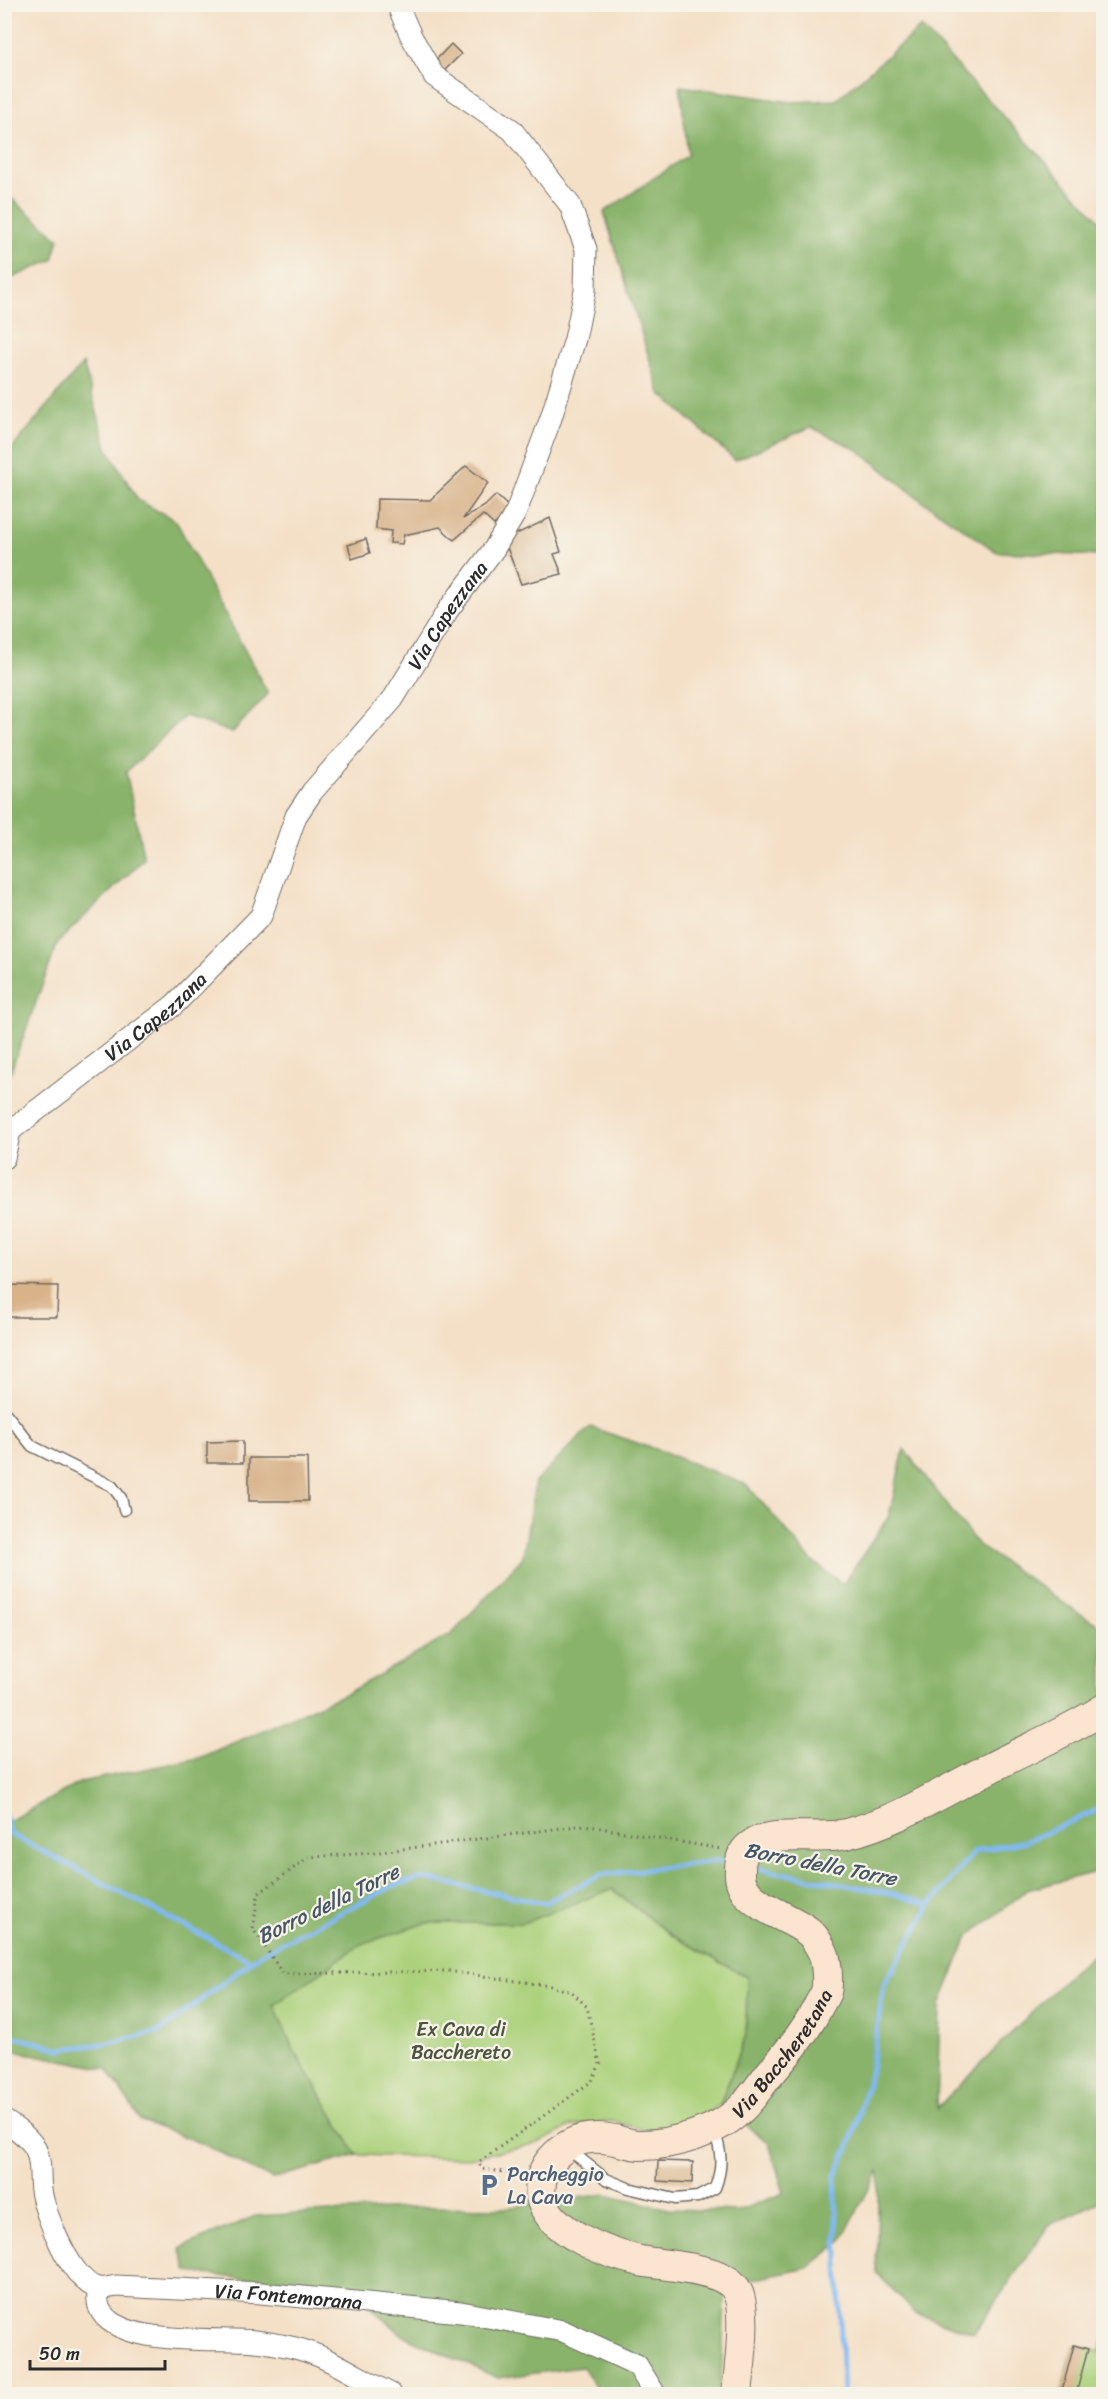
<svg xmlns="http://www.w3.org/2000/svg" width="1108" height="2399" viewBox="0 0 1108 2399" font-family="Sriracha,sans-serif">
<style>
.green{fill:#acd17b;stroke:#6c7e53;stroke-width:1.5}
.forest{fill:#89b36b;stroke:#5a6f4b;stroke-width:1.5}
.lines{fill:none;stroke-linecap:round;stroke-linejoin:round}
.stream{stroke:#81b9f1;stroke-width:5}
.building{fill:#d8b38a}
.lane-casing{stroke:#716a62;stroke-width:13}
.street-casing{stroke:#716a62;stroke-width:23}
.secondary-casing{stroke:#716a62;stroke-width:32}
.path{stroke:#716a62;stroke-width:3;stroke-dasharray:1.5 4.5;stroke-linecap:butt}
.lane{stroke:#fff;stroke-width:10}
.street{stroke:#fff;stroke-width:21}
.secondary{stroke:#fce5d0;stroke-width:30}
.labels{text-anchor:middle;stroke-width:4.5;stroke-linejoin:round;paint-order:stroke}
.street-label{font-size:20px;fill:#2b2b2b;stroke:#f7f3e8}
.park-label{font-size:20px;fill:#4b543f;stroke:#f7f3e8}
.service-label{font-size:20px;fill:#4e5e75;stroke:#f7f3e8;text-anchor:start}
.water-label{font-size:21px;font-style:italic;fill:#455666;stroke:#f7f3e8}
</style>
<rect width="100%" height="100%" fill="#f7f3e8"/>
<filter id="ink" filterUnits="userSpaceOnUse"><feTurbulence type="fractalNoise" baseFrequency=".0167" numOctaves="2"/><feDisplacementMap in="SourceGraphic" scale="12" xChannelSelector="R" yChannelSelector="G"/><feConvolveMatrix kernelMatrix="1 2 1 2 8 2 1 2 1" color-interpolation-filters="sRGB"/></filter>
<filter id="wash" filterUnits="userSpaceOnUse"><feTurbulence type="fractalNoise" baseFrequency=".008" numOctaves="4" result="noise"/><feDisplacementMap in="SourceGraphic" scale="24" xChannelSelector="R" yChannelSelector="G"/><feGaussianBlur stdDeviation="1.35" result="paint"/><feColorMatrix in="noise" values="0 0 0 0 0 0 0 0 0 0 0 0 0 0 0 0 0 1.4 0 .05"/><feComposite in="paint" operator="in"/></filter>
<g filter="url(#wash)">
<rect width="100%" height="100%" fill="#f4e0c7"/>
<!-- green -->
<g class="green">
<path d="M 611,1889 L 673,1936 L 747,1977 L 746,2035 L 720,2105 L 692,2121 L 648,2131 L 612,2121 L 572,2126 L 538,2143 L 470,2158 L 357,2155 L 293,2049 L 274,2005 L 361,1944 L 426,1923 L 523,1923 Z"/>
<path d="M 1103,2340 L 1103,2394 L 1061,2394 L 1074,2345 L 1100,2352 Z"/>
</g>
<!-- forest -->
<g class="forest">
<path d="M 921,27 L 1103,224 L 1103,556 L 997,552 L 922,501 L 858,450 L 811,427 L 735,460 L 660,393 L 604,212 L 688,155 L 680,86 L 791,102 L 836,100 Z"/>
<path d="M 4,192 L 59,239 L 53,260 L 5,281 Z"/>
<path d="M 83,363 L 107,448 L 138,500 L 176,521 L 268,694 L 232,733 L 185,716 L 126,772 L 144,859 L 58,942 L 5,1087 L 5,457 Z"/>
<path d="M 590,1427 L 658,1450 L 747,1485 L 811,1560 L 843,1584 L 889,1516 L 904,1449 L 978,1545 L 1080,1614 L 1103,1627 L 1103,1870 L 1027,1890 L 968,1937 L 940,2005 L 937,2108 L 1075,1969 L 1103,1948 L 1103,2200 L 1049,2225 L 974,2333 L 915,2313 L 876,2272 L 879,2170 L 840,2243 L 808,2268 L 726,2285 L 720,2394 L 600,2394 L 582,2367 L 498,2378 L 404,2336 L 353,2292 L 188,2272 L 180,2248 L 255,2216 L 427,2207 L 503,2208 L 606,2194 L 669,2209 L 738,2211 L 784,2193 L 769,2143 L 720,2105 L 746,2035 L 747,1977 L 673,1936 L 612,1889 L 523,1923 L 426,1923 L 361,1944 L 274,2005 L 293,2049 L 357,2155 L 272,2179 L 203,2144 L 141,2121 L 107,2069 L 5,2049 L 5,1823 L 81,1782 L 199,1758 L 349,1692 L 452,1634 L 523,1557 L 535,1482 Z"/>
</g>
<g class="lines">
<!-- stream -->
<g class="stream">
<path d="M 4,1813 L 10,1834 L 251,1961"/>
<path d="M 749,1867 L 890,1893 L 930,1905"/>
<path d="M 4,2034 L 60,2049 L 104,2044 L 159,2032 L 262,1953 L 393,1886 L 422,1878 L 545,1903 L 601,1875 L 717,1861 L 731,1863"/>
<path d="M 843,2394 L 835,2178 L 852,2139 L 870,2074 L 884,1985 L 930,1905 L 975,1851 L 1027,1841 L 1104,1807"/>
</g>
</g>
<g id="blocks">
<!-- building -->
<g class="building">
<path d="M 451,44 L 461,54 L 442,73 L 432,64 Z"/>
<path d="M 466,466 L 488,483 L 463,519 L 485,506 L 496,495 L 511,509 L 494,525 L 483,515 L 454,540 L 440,527 L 404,535 L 402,544 L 390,543 L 391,531 L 376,529 L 377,499 L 430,500 Z"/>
<path d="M 550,518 L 561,552 L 554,554 L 562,574 L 521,584 L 506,545 L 510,537 Z"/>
<path d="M 366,539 L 370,553 L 352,559 L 348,545 Z"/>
<path d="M 4,1285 L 58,1286 L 57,1317 L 4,1317 Z"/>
<path d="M 243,1441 L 243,1463 L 207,1463 L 207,1442 Z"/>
<path d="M 249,1458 L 307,1458 L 308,1501 L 249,1501 Z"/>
<path d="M 658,2161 L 693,2162 L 692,2183 L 657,2181 Z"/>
<path d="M 1074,2345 L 1088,2349 L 1076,2394 L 1061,2394 Z"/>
</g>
</g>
</g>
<g filter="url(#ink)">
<use href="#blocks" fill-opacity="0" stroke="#716a62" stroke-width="1.5"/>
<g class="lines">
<!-- lane casing -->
<g class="lane-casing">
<g id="lane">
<path d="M 4,1411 L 32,1446 L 112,1486 L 121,1498 L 124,1510"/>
<path d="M 567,2148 L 606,2179 L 628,2188 L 675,2199 L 698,2197 L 715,2188 C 723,2167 722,2152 714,2130"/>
</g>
</g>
<!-- street casing -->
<g class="street-casing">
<g id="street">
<path id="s1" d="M 4,1158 L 10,1131 L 174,1005 L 261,916 L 296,816 L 312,792 L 393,699 L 448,610 L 494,549 L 516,512 L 551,418 L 575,339 L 585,291 L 586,249 L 570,205 L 512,130 L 434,76 L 411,36 L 397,4"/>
<path id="s2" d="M 4,2120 C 15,2128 28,2136 35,2148 C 42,2161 39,2176 41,2190 C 44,2213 72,2283 98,2288 C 103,2289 111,2287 116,2286 L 261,2293 L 461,2312 L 563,2331 L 637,2365 L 655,2394"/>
<path d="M 98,2288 C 98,2294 97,2302 99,2307 C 114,2348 220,2337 255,2341 C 268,2342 282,2345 295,2348 C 329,2356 360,2379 391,2394"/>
</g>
</g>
<!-- secondary casing -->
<g class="secondary-casing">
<g id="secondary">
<path id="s3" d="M 737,2394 C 739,2371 748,2311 737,2291 C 725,2267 665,2266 640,2261 C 609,2254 548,2232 541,2197 C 539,2183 542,2171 551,2160 C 568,2140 588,2134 615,2140 C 623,2142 632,2145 640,2145 C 673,2145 718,2132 742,2108 C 751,2099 759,2087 767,2077 C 786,2055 803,2035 817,2009 C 819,2004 824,1997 826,1992 C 828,1984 827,1967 825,1959 C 824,1952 815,1937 809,1932 C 787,1914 737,1905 740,1870 C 740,1864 741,1856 745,1851 C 765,1826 817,1842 846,1834 C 896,1822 942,1792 988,1769 C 1026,1749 1067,1732 1104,1709"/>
</g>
</g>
<!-- path -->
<path class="path" d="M 520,2174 L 481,2169 L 479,2162 L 592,2081 L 600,2064 L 587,2007 L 572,1992 L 551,1986 L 448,1971 L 283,1974 L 253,1929 L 258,1894 L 309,1857 L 373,1853 L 584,1825 L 721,1849"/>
<!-- lane -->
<use href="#lane" class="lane"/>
<!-- street -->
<use href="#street" class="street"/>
<!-- secondary -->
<use href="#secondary" class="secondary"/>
</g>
</g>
<!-- icons -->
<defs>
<g id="parking-bare" transform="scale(1.8)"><path d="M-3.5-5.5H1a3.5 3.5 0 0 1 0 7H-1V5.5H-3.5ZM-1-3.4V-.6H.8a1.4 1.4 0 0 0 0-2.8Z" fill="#5c6f8a" stroke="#f7f3e8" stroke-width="2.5" paint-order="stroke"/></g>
</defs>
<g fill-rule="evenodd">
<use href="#parking-bare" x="489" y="2185"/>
</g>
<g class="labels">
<!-- street labels -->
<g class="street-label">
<text dy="7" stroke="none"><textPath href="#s1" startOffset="717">Via Capezzana</textPath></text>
<text dy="7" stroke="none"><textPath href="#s1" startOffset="213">Via Capezzana</textPath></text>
<text dy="7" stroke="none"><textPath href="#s3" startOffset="646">Via Baccheretana</textPath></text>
<text dy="7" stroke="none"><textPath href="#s2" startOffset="393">Via Fontemorana</textPath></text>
</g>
<!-- park labels -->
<g class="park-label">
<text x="461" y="2036">Ex Cava di<tspan x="461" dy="23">Bacchereto</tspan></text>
</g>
<!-- service labels -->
<g class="service-label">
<text x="507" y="2181">Parcheggio<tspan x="507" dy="23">La Cava</tspan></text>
</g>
<!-- water labels -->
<g class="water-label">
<text transform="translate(820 1864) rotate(11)" y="7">Borro della Torre</text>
<text transform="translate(328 1904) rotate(-26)" y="7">Borro della Torre</text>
</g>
</g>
<!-- margin -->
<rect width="1108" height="2399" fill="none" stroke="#f7f3e8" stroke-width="24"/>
<!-- scale -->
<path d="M30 2360v9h135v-9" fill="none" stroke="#2b2b2b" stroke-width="3"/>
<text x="39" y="2360" font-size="18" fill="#2b2b2b" stroke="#f7f3e8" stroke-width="4.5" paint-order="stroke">50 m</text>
</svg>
